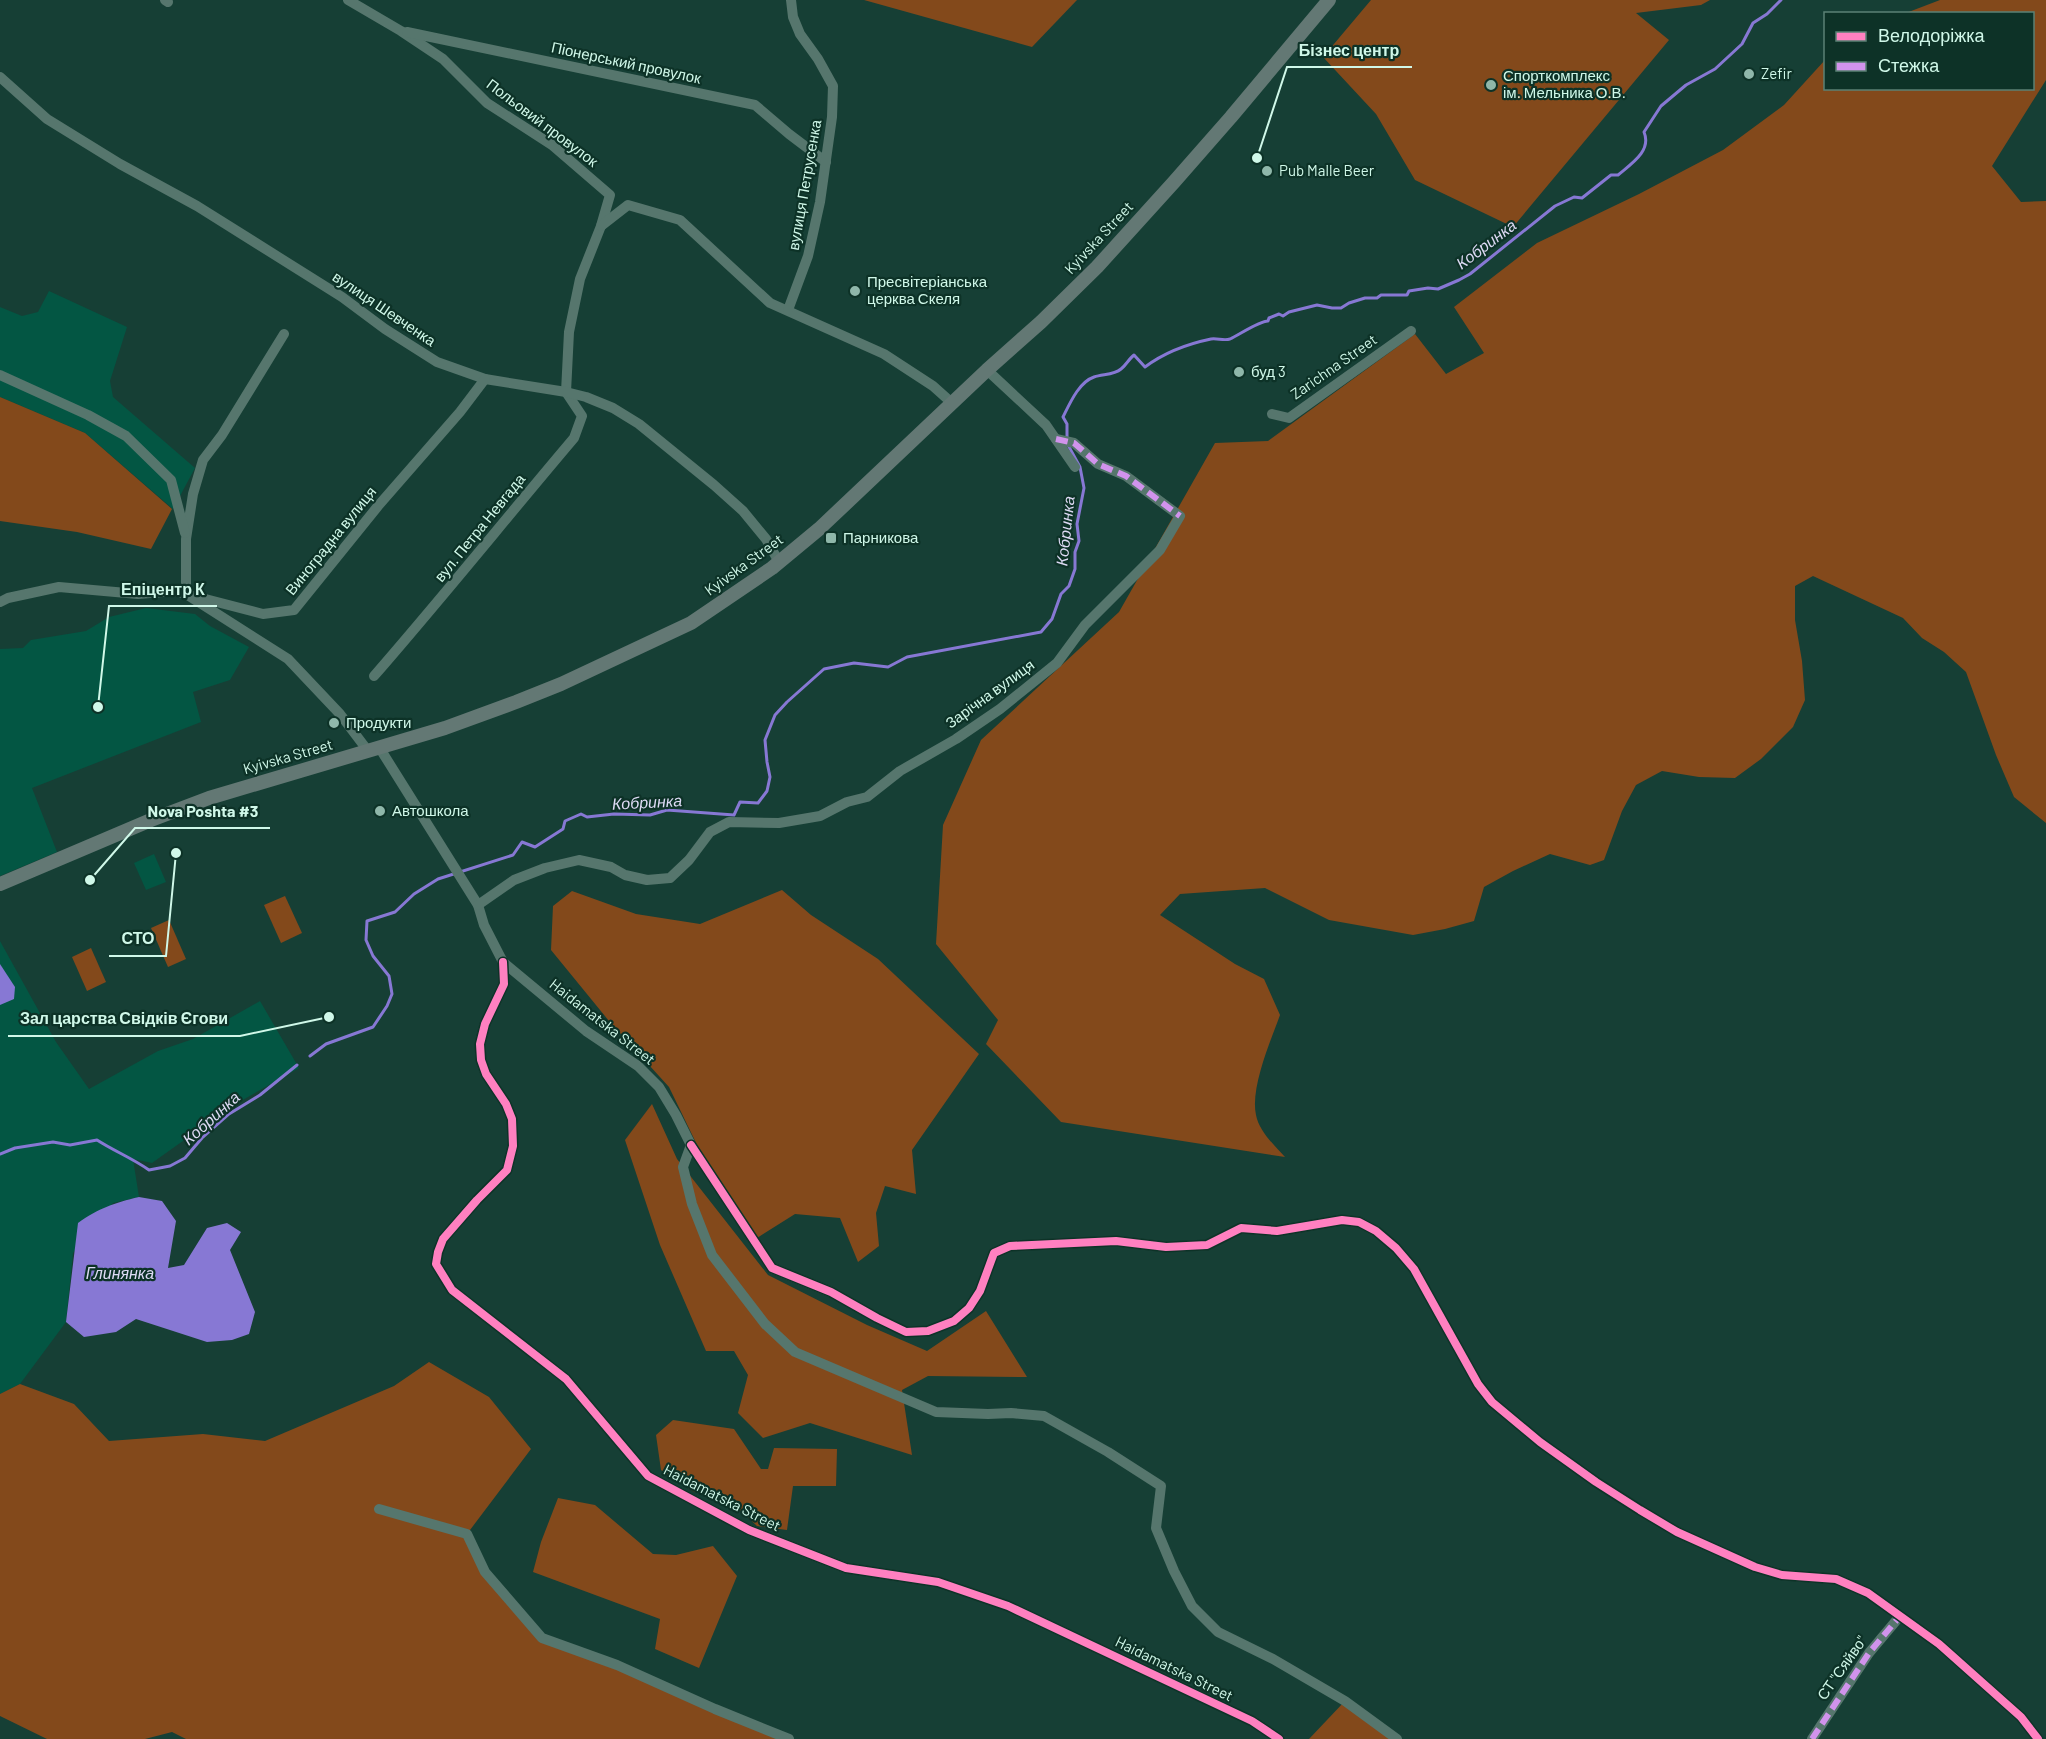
<svg xmlns="http://www.w3.org/2000/svg" width="2046" height="1739" viewBox="0 0 2046 1739" font-family="Barlow,sans-serif">
<style>
.built{fill:#035643}
.green{fill:#83491b}
.water{fill:#8778d4}
.lines{fill:none;stroke-linecap:round;stroke-linejoin:round}
.stream{stroke:#8778d4;stroke-width:3}
.minor{stroke:#56766d;stroke-width:10}
.major{stroke:#637874;stroke-width:14}
.quiet{stroke:#d193ec;stroke-width:6;stroke-dasharray:12 6;stroke-linecap:butt}
.cycleway-casing{stroke:#0d3227;stroke-width:11}
.cycleway{stroke:#ff80c0;stroke-width:8}
.poi-dot{fill:#8fb7aa;stroke:#0d3227;stroke-width:2}
.labels{text-anchor:middle;stroke-width:4.5;stroke-linejoin:round;paint-order:stroke}
.street-label{font-size:15px;fill:#d0f8e9;stroke:#0d3227}
.poi-label{font-size:15px;fill:#d0f8e9;stroke:#0d3227;text-anchor:start}
.water-label{font-size:16px;font-style:italic;fill:#dddaf4;stroke:#0d3227}
.leader{fill:none;stroke:#d0f8e9;stroke-width:2}
.callout-dot{fill:#d0f8e9;stroke:#0d3227;stroke-width:2}
.callout-label{font-size:16px;text-anchor:middle;font-weight:bold;fill:#d0f8e9;stroke:#0d3227;stroke-width:4.5;stroke-linejoin:round;paint-order:stroke}
</style>
<rect width="100%" height="100%" fill="#163f35"/>
<!-- built -->
<g class="built">
<path d="M 49,291 L 127,327 L 110,381 L 113,397 L 195,468 L 173,509 L 85,433 L 0,397 L 0,307 L 22,316 L 38,312 Z"/>
<path d="M 146,608 L 195,614 L 210,626 L 249,647 L 230,680 L 193,692 L 201,722 L 32,788 L 57,852 L 0,876 L 0,649 L 23,648 L 31,640 L 86,631 L 109,617 Z"/>
<path d="M 154,854 L 166,882 L 146,890 L 134,863 Z"/>
<path d="M 0,941 L 56,1042 L 89,1089 L 158,1051 L 193,1039 L 260,1001 L 299,1068 L 232,1106 L 152,1163 L 133,1159 L 139,1197 L 113,1203 L 73,1253 L 66,1322 L 20,1384 L 0,1394 Z"/>
</g>
<!-- green -->
<g class="green">
<path d="M 864,0 L 1077,0 L 1032,47 Z"/>
<path d="M 1371,0 L 1710,0 L 1701,5 L 1636,13 L 1669,40 L 1513,227 L 1415,180 L 1376,114 L 1323,57 Z"/>
<path d="M 1940,0 L 2046,0 L 2046,80 L 1992,166 L 2021,202 L 2046,201 L 2046,823 L 2014,797 L 1996,755 L 1966,672 L 1944,652 L 1922,638 L 1903,618 L 1813,576 L 1795,586 L 1795,620 L 1802,661 L 1805,700 L 1793,727 L 1761,759 L 1735,778 L 1699,777 L 1662,771 L 1636,785 L 1622,811 L 1604,860 L 1590,865 L 1550,854 L 1513,871 L 1484,887 L 1474,921 L 1445,929 L 1413,935 L 1329,920 L 1265,888 L 1180,894 L 1160,915 L 1235,964 L 1264,979 L 1280,1015 C 1271,1040 1250,1088 1256,1115 C 1259,1131 1274,1145 1285,1157 L 1061,1122 L 986,1044 L 998,1020 L 936,944 L 943,825 L 981,740 L 1119,612 L 1215,443 L 1268,441 L 1415,334 L 1446,374 L 1484,353 L 1454,307 L 1537,243 L 1639,194 L 1723,150 L 1784,105 L 1825,60 L 1826,88 L 2032,88 L 2032,14 L 1906,13 Z"/>
<path d="M 0,397 L 85,433 L 172,509 L 151,549 L 77,532 L 0,521 Z"/>
<path d="M 782,890 L 811,915 L 878,959 L 979,1054 L 912,1150 L 916,1194 L 885,1186 L 876,1213 L 879,1246 L 858,1262 L 840,1218 L 795,1214 L 757,1238 L 699,1149 L 669,1087 L 609,1021 L 551,950 L 553,906 L 572,891 L 636,914 L 700,924 Z"/>
<path d="M 285,896 L 302,933 L 281,943 L 264,905 Z"/>
<path d="M 169,920 L 186,959 L 168,967 L 151,928 Z"/>
<path d="M 91,948 L 106,982 L 87,991 L 72,957 Z"/>
<path d="M 652,1104 L 677,1159 L 768,1275 L 867,1325 L 927,1351 L 986,1311 L 1027,1377 L 928,1376 L 902,1390 L 912,1455 L 810,1423 L 763,1438 L 738,1413 L 748,1375 L 734,1351 L 706,1351 L 660,1245 L 625,1140 Z"/>
<path d="M 429,1362 L 489,1397 L 531,1449 L 467,1534 L 485,1572 L 542,1638 L 789,1739 L 186,1739 L 172,1732 L 145,1739 L 47,1739 L 0,1716 L 0,1394 L 20,1384 L 74,1404 L 109,1441 L 203,1434 L 265,1441 L 394,1386 Z"/>
<path d="M 673,1420 L 734,1429 L 761,1469 L 768,1469 L 774,1448 L 837,1449 L 836,1486 L 793,1486 L 787,1530 L 757,1526 L 721,1492 L 694,1492 L 661,1470 L 656,1435 Z"/>
<path d="M 558,1498 L 595,1505 L 653,1554 L 676,1555 L 713,1546 L 737,1576 L 699,1668 L 655,1649 L 660,1619 L 533,1572 L 541,1542 Z"/>
<path d="M 1345,1701 L 1397,1739 L 1309,1739 Z"/>
</g>
<!-- water -->
<g class="water">
<path d="M 0,964 L 15,987 L 14,999 L 0,1005 Z"/>
<path d="M 139,1197 L 162,1201 L 176,1221 L 168,1268 L 184,1265 L 207,1228 L 227,1223 L 241,1232 L 230,1250 L 255,1312 L 249,1334 L 232,1340 L 207,1342 L 136,1319 L 116,1332 L 84,1337 L 66,1322 L 78,1223 C 99,1208 114,1203 139,1197 Z"/>
</g>
<g class="lines">
<!-- stream -->
<g class="stream">
<path d="M 1067,439 L 1067,424 L 1063,417 C 1070,403 1079,382 1094,377 C 1103,374 1114,375 1121,369 C 1126,365 1129,359 1134,355 L 1145,367 C 1165,352 1187,344 1211,339 C 1217,338 1224,341 1230,339 C 1239,335 1259,321 1268,321 L 1269,318 L 1279,314 L 1283,316 L 1289,312 L 1317,305 L 1332,308 L 1341,308 L 1349,303 L 1365,298 L 1377,298 L 1381,295 L 1407,295 L 1409,291 L 1428,288 L 1438,289 L 1459,280 L 1470,274 L 1555,206 L 1574,197 L 1582,198 L 1611,175 L 1618,175 C 1631,164 1652,151 1644,132 L 1661,106 L 1686,85 L 1715,69 L 1742,44 L 1753,23 L 1767,14 L 1781,0"/>
<path d="M 310,1056 L 326,1044 L 373,1027 L 387,1006 L 392,994 L 389,976 L 373,956 L 366,940 L 367,921 L 395,912 L 414,894 L 438,879 L 513,855 L 522,842 L 535,847 L 563,829 L 565,821 L 581,814 L 587,817 L 614,814 L 650,815 L 667,810 L 734,815 L 740,802 L 758,803 L 767,791 L 770,777 L 767,762 L 765,740 L 775,715 L 787,702 L 824,669 L 854,663 L 888,667 L 907,657 L 1041,632 L 1052,619 L 1061,594 L 1069,586 L 1075,569 L 1075,552 L 1079,541 L 1077,524 L 1084,488 L 1080,467 L 1068,445"/>
<path d="M 0,1154 L 15,1148 L 53,1142 L 70,1145 L 97,1140 C 114,1151 132,1158 149,1170 L 170,1166 L 185,1158 L 202,1138 L 229,1114 L 260,1095 L 297,1065"/>
</g>
<!-- minor -->
<g class="minor">
<path d="M 165,0 L 168,2"/>
<path d="M 348,0 L 401,31 L 443,59 L 487,103 L 552,145 L 610,195 L 601,226 L 580,279 L 569,332 L 566,392 L 582,416 L 574,438 C 507,517 442,598 374,676"/>
<path d="M 407,32 L 755,105 L 789,134 L 826,162"/>
<path d="M 0,77 L 47,119 L 120,164 L 197,206 L 342,297 L 385,329 L 437,362 L 485,379 L 566,392 L 586,397 L 613,408 L 639,424 L 714,485 L 743,511 L 766,539 L 779,562"/>
<path d="M 601,226 L 628,205 L 680,220 L 770,303 L 884,354 L 933,386 L 952,403"/>
<path d="M 788,310 L 808,256 L 820,202 L 832,117 L 833,86 L 818,59 L 800,34 L 793,17 L 791,0"/>
<path d="M 284,334 L 222,435 L 203,460 L 193,494 L 186,539 L 186,594 L 263,614 L 294,610 L 378,506 L 460,412 L 485,379"/>
<path d="M 987,370 L 1046,425 L 1075,467"/>
<path d="M 0,375 L 88,415 L 126,436 L 171,480 L 185,533"/>
<path d="M 1272,414 L 1289,418 L 1411,331"/>
<path d="M 0,602 L 8,598 L 59,587 L 138,594 L 175,591 L 186,594 L 288,659 L 340,714 L 368,751"/>
<path d="M 379,747 L 478,905 L 484,925 L 503,962 L 586,1031 L 638,1066 L 659,1087 L 676,1115 L 691,1145 L 683,1167 L 692,1204 L 712,1255 L 765,1324 L 795,1352 L 936,1412 L 988,1414 L 1011,1413 L 1044,1416 L 1108,1452 L 1161,1486 L 1156,1528 L 1174,1571 L 1192,1606 L 1218,1632 L 1273,1659 L 1345,1701 L 1397,1739"/>
<path d="M 478,905 L 514,880 L 545,868 L 579,860 L 611,867 L 625,875 L 647,880 L 670,878 L 689,860 L 710,832 L 729,822 L 779,823 L 820,816 L 847,802 L 867,797 L 900,771 L 956,739 L 1000,709 L 1057,663 L 1085,625 L 1160,550 L 1180,516 L 1126,476 L 1098,464 L 1074,443 L 1056,439"/>
<path d="M 503,962 L 504,984 L 485,1024 L 480,1044 L 481,1060 L 486,1074 L 506,1104 L 512,1119 L 513,1146 L 507,1170 L 477,1200 L 443,1239 L 438,1252 L 436,1264 L 452,1290 L 566,1379 L 648,1476 L 749,1530 L 846,1568 L 938,1582 L 1008,1606 L 1252,1721 L 1279,1739"/>
<path d="M 691,1145 L 772,1268 L 831,1292 L 877,1318 L 906,1332 L 928,1331 L 954,1321 L 969,1308 L 980,1291 L 994,1253 L 1010,1246 L 1116,1241 L 1166,1247 L 1207,1245 L 1241,1228 L 1277,1231 L 1342,1220 L 1359,1222 L 1376,1231 L 1396,1248 L 1414,1269 L 1478,1384 L 1492,1402 L 1540,1442 L 1596,1482 L 1640,1510 L 1677,1532 L 1755,1567 L 1782,1575 L 1836,1579 L 1868,1593 L 1939,1644 L 2021,1717 L 2038,1739"/>
<path d="M 379,1509 L 467,1534 L 485,1572 L 542,1638 L 617,1665 L 715,1709 L 789,1739"/>
<path d="M 1812,1739 L 1869,1653 L 1900,1616"/>
</g>
<!-- major -->
<path class="major" d="M 0,884 L 151,820 L 209,798 L 445,728 L 516,702 L 561,684 L 691,623 L 772,568 L 819,529 L 987,370 L 1041,322 L 1097,267 L 1174,182 L 1231,117 L 1329,0"/>
<!-- quiet -->
<g class="quiet">
<path d="M 1056,439 L 1074,443 L 1098,464 L 1126,476 L 1180,516"/>
<path d="M 1812,1739 L 1869,1653 L 1900,1616"/>
</g>
<!-- cycleway casing -->
<g class="cycleway-casing">
<g id="cycleway">
<path d="M 503,962 L 504,984 L 485,1024 L 480,1044 L 481,1060 L 486,1074 L 506,1104 L 512,1119 L 513,1146 L 507,1170 L 477,1200 L 443,1239 L 438,1252 L 436,1264 L 452,1290 L 566,1379 L 648,1476 L 749,1530 L 846,1568 L 938,1582 L 1008,1606 L 1252,1721 L 1279,1739"/>
<path d="M 691,1145 L 772,1268 L 831,1292 L 877,1318 L 906,1332 L 928,1331 L 954,1321 L 969,1308 L 980,1291 L 994,1253 L 1010,1246 L 1116,1241 L 1166,1247 L 1207,1245 L 1241,1228 L 1277,1231 L 1342,1220 L 1359,1222 L 1376,1231 L 1396,1248 L 1414,1269 L 1478,1384 L 1492,1402 L 1540,1442 L 1596,1482 L 1640,1510 L 1677,1532 L 1755,1567 L 1782,1575 L 1836,1579 L 1868,1593 L 1939,1644 L 2021,1717 L 2038,1739"/>
</g>
</g>
<!-- cycleway -->
<use href="#cycleway" class="cycleway"/>
</g>
<!-- markers -->
<g class="poi-dot">
<circle cx="1749" cy="74" r="6"/>
<circle cx="1491" cy="85" r="6"/>
<circle cx="1267" cy="171" r="6"/>
<circle cx="855" cy="291" r="6"/>
<circle cx="1239" cy="372" r="6"/>
<rect x="825" y="532" width="12" height="12" rx="3"/>
<circle cx="334" cy="723" r="6"/>
<circle cx="380" cy="811" r="6"/>
</g>
<g class="labels">
<!-- street labels -->
<g class="street-label">
<text transform="translate(626 63) rotate(12)" y="5">Піонерський провулок</text>
<text transform="translate(542 123) rotate(37)" y="5">Польовий провулок</text>
<text transform="translate(805 185) rotate(-80)" y="5">вулиця Петрусенка</text>
<text transform="translate(1099 238) rotate(-47)" y="5">Kyivska Street</text>
<text transform="translate(384 309) rotate(34)" y="5">вулиця Шевченка</text>
<text transform="translate(1334 367) rotate(-35)" y="5">Zarichna Street</text>
<text transform="translate(480 528) rotate(-51)" y="5">вул. Петра Невгада</text>
<text transform="translate(331 541) rotate(-51)" y="5">Виноградна вулиця</text>
<text transform="translate(744 565) rotate(-36)" y="5">Kyivska Street</text>
<text transform="translate(990 694) rotate(-36)" y="5">Зарічна вулиця</text>
<text transform="translate(288 757) rotate(-16)" y="5">Kyivska Street</text>
<text transform="translate(602 1022) rotate(38)" y="5">Haidamatska Street</text>
<text transform="translate(722 1498) rotate(27)" y="5">Haidamatska Street</text>
<text transform="translate(1842 1668) rotate(-55)" y="5">СТ "Сяйво"</text>
<text transform="translate(1174 1669) rotate(26)" y="5">Haidamatska Street</text>
</g>
<!-- poi labels -->
<g class="poi-label">
<text x="1761" y="79">Zefir</text>
<text x="1503" y="81">Спорткомплекс<tspan x="1503" dy="17">ім. Мельника О.В.</tspan></text>
<text x="1279" y="176">Pub Malle Beer</text>
<text x="867" y="287">Пресвітеріанська<tspan x="867" dy="17">церква Скеля</tspan></text>
<text x="1251" y="377">буд 3</text>
<text x="843" y="543">Парникова</text>
<text x="346" y="728">Продукти</text>
<text x="392" y="816">Автошкола</text>
</g>
<!-- water labels -->
<g class="water-label">
<text transform="translate(1486 244) rotate(-37)" y="6">Кобринка</text>
<text transform="translate(1065 531) rotate(-84)" y="6">Кобринка</text>
<text transform="translate(647 802) rotate(-3)" y="6">Кобринка</text>
<text transform="translate(211 1118) rotate(-42)" y="6">Кобринка</text>
<text x="120" y="1279">Глинянка</text>
</g>
</g>
<!-- callouts -->
<path class="leader" d="M1257 158L1287 67H1412M98 707L109 606H217M90 880L135 828H270M176 853L166 956H109M329 1017L240 1036H8"/>
<g class="callout-dot">
<circle cx="1257" cy="158" r="6"/>
<circle cx="98" cy="707" r="6"/>
<circle cx="90" cy="880" r="6"/>
<circle cx="176" cy="853" r="6"/>
<circle cx="329" cy="1017" r="6"/>
</g>
<g class="callout-label">
<text x="1349" y="56">Бізнес центр</text>
<text x="163" y="595">Епіцентр К</text>
<text x="203" y="817">Nova Poshta #3</text>
<text x="138" y="944">СТО</text>
<text x="124" y="1024">Зал царства Свідків Єгови</text>
</g>
<!-- legend -->
<rect x="1824" y="12" width="210" height="78" fill="#0d3227" stroke="#5b8175" stroke-width="1.5"/>
<rect x="1836" y="32" width="30" height="9" fill="#ff80c0" stroke="#5b8175" stroke-width="1.5"/>
<text x="1878" y="42" font-size="18" fill="#d0f8e9">Велодоріжка</text>
<rect x="1836" y="62" width="30" height="9" fill="#d193ec" stroke="#5b8175" stroke-width="1.5"/>
<text x="1878" y="72" font-size="18" fill="#d0f8e9">Стежка</text>
</svg>
